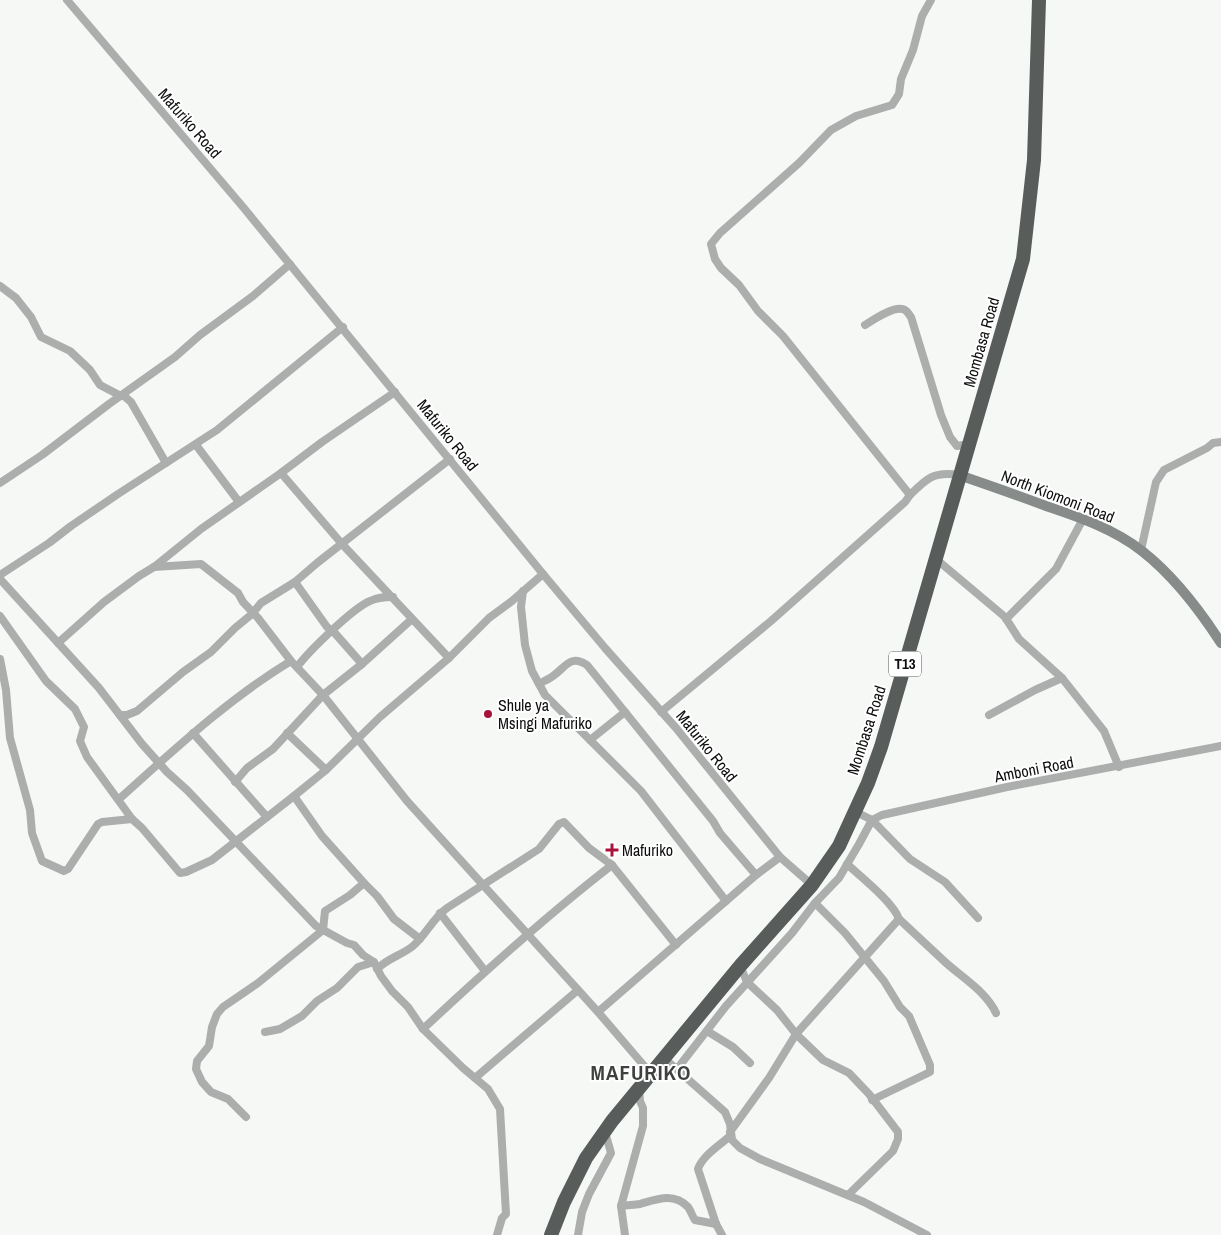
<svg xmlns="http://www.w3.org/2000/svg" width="1221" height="1235" viewBox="0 0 1221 1235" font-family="'Archivo Narrow',sans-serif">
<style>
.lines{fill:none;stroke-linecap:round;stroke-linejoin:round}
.street{stroke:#acaead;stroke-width:8}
.secondary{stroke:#878b89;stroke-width:10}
.highway{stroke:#585c5a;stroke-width:14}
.poi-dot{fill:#a91339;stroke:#fff;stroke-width:2}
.labels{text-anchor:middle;stroke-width:4;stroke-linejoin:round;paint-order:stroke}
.shield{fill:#fff;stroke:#565656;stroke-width:1}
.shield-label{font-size:15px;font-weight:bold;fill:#0d0e0d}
.street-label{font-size:16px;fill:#0d0e0d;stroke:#fff}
.poi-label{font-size:16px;fill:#0d0e0d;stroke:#fff;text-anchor:start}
.district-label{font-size:21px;font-weight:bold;letter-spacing:1px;fill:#3e413e;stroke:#fff}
</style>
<rect width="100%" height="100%" fill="#f5f8f4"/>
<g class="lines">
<!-- street -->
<g class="street">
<path d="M 67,0 L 243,207 L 543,574 L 605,648 L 676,728 L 780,857 L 812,885"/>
<path d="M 0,286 L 16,298 L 31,317 L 41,337 L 70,351 L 90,370 L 100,385 L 121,396"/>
<path d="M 865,325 C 873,320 892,307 902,309 C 907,309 908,314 911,317 L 941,415 L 950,437 L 957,446 L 969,444"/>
<path d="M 123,395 L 131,402 L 166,463"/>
<path d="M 196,445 L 239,502"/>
<path d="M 281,473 L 342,544 L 449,658"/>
<path d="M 0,483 L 42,455 L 109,404 L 175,357 L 200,335 L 253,296 L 290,264"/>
<path d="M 910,495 C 927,478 934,471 959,475"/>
<path d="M 1141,550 L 1156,482 L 1164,470 L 1207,448 L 1213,443 L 1221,442"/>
<path d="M 936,559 L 1005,617 L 1019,639 L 1062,678 L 1104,731 L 1119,767"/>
<path d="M 154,567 L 201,564 L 238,593 L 243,602 L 258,618 L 291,661 L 323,695 L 407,801 L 598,1012 L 652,1075"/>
<path d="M 0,575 L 49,543 L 71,526 L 118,494 L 217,430 L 343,327"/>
<path d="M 0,579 L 99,688 L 142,744 L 167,772 L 187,790 L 316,926 L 347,943 L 354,945 L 363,955 L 374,962 L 381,976 L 392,991 L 408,1007 L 423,1029 L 463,1068 L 488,1089 L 500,1109 L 506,1214 L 502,1218 L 497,1235"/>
<path d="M 295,582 L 327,627 L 333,631 L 362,664"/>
<path d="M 523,591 L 521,607 L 525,645 L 532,671 L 545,695 L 641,791 L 726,901"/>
<path d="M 0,616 L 46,681 L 75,709 L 84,727 L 80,741 L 87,757 L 132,819 L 142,828 L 180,873 L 186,872 L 212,860 L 294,796 L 326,770 L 380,717 L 449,658 L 489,618 L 512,601 L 543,574"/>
<path d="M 1006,619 L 1056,569 L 1083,519"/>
<path d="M 58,643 L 104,602 L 139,576 L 154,567 L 201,529 L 281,473 L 322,442 L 395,392"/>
<path d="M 0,659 L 6,690 L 10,738 L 30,810 L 32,833 L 42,861 L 64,871 L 68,869 L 98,824 L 102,822 L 132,819"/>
<path d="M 297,667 C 309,651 353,608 370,601 C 378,597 385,597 393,597"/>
<path d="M 539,684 C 544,681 549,679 553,676 C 566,667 570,654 587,665 L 713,821 L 720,833 L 756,875"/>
<path d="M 661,712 L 771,621 L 905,502 L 910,495 L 783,336 L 758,311 L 739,285 L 721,268 L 715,259 L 711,244 L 720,233 L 799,163 L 831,130 L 856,116 L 892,105 L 899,94 L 901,79 L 913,50 L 922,16 L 931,0"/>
<path d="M 120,715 L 127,715 L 137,711 L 183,672 L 211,652 L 235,628 L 252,614 L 261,603 L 295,582 L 317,563 L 450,459"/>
<path d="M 989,715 L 1035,690 L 1062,678"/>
<path d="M 193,733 L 267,817"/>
<path d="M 287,733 L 326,770"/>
<path d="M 590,740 L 625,712"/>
<path d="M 235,782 L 247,768 L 273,749 L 323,695 L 362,664 L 412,619"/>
<path d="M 294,796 L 322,836 L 364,883 L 377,896 L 394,919 L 420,939"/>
<path d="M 119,799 C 174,750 228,699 291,661"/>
<path d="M 856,812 L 872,820 L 882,815 L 1007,787 L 1221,746"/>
<path d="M 847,864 C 861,877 893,902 899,919 C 914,933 929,947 944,961 C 961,977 986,991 996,1013"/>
<path d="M 815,903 L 845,933 L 884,981 L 900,1007 L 909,1016 L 930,1065 L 930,1072 L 872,1100"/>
<path d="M 440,913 L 485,971"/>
<path d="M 740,966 L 747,982 L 777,1010 L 796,1034 L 823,1060 L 849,1073 L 869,1094 L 898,1132 L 898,1139 L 893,1151 L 848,1195"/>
<path d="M 377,969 C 388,958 402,955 413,946 C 426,935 433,918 447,908 L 539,849 L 559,824 L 564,822 L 589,848 L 612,865 L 676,945"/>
<path d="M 598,1012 L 756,875 L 780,857"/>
<path d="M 423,1029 C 484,972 546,916 612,865"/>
<path d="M 707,1031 L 733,1047 L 750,1063"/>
<path d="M 265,1032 L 280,1029 L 302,1016 L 317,1001 L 337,988 L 358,967 L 374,962"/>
<path d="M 665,1059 L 725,1112 L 730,1124 L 732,1140 L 740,1148 L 760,1159 L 864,1202 L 927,1235"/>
<path d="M 677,1069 L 726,1006 L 792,933 L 815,903 L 839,878 L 859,844 L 872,820 L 910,859 L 945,882 L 978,918"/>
<path d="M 475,1078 L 578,990"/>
<path d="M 246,1117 L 228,1099 L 211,1092 L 202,1082 L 196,1069 L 197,1061 L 209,1046 L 212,1027 L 217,1014 L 223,1007 L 258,983 L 323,930 L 325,911 L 350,895 L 364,883"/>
<path d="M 730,1132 L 769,1078 L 796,1034 L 899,919"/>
<path d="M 621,1206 C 627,1205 634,1205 640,1204 C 657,1199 674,1192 688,1207 C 691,1211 692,1216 695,1220 L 716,1224"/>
<path d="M 578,1235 L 582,1212 L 589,1194 L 611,1153 L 605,1132"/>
<path d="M 625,1235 L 621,1206 L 643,1126 L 643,1108 L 640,1101 L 639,1089"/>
<path d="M 722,1235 L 716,1224 L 698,1169 C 702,1156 720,1145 730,1136"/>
</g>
<!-- secondary -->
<path class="secondary" d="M 959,475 C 988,485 1017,495 1046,506 C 1079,517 1114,529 1142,551 C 1174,576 1199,609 1221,643"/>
<!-- highway -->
<path class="highway" d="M 551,1235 L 564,1202 L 586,1158 L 612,1121 L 740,966 L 812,885 L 839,846 L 868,783 L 881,747 L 1023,259 L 1034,160 L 1039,0"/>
</g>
<!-- markers -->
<g class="poi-dot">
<circle cx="488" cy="714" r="5"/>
<path d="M609.5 842.5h5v5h5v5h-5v5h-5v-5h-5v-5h5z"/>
</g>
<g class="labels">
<!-- shield labels -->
<rect class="shield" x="889" y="651.5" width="32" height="25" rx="4"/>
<g class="shield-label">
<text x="905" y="669">T13</text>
</g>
<!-- street labels -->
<g class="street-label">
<text transform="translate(190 123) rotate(49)" y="6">Mafuriko Road</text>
<text transform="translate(981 342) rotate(-74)" y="6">Mombasa Road</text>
<text transform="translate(448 435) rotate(51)" y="6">Mafuriko Road</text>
<text transform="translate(1058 496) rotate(21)" y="6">North Kiomoni Road</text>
<text transform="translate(866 730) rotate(-72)" y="6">Mombasa Road</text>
<text transform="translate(707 746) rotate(51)" y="6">Mafuriko Road</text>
<text transform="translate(1034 769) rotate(-11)" y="6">Amboni Road</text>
</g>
<!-- poi labels -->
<g class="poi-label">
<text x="498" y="711">Shule ya<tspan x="498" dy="18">Msingi Mafuriko</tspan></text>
<text x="622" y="856">Mafuriko</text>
</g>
<!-- district labels -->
<g class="district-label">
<text x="641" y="1080">MAFURIKO</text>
</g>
</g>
</svg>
